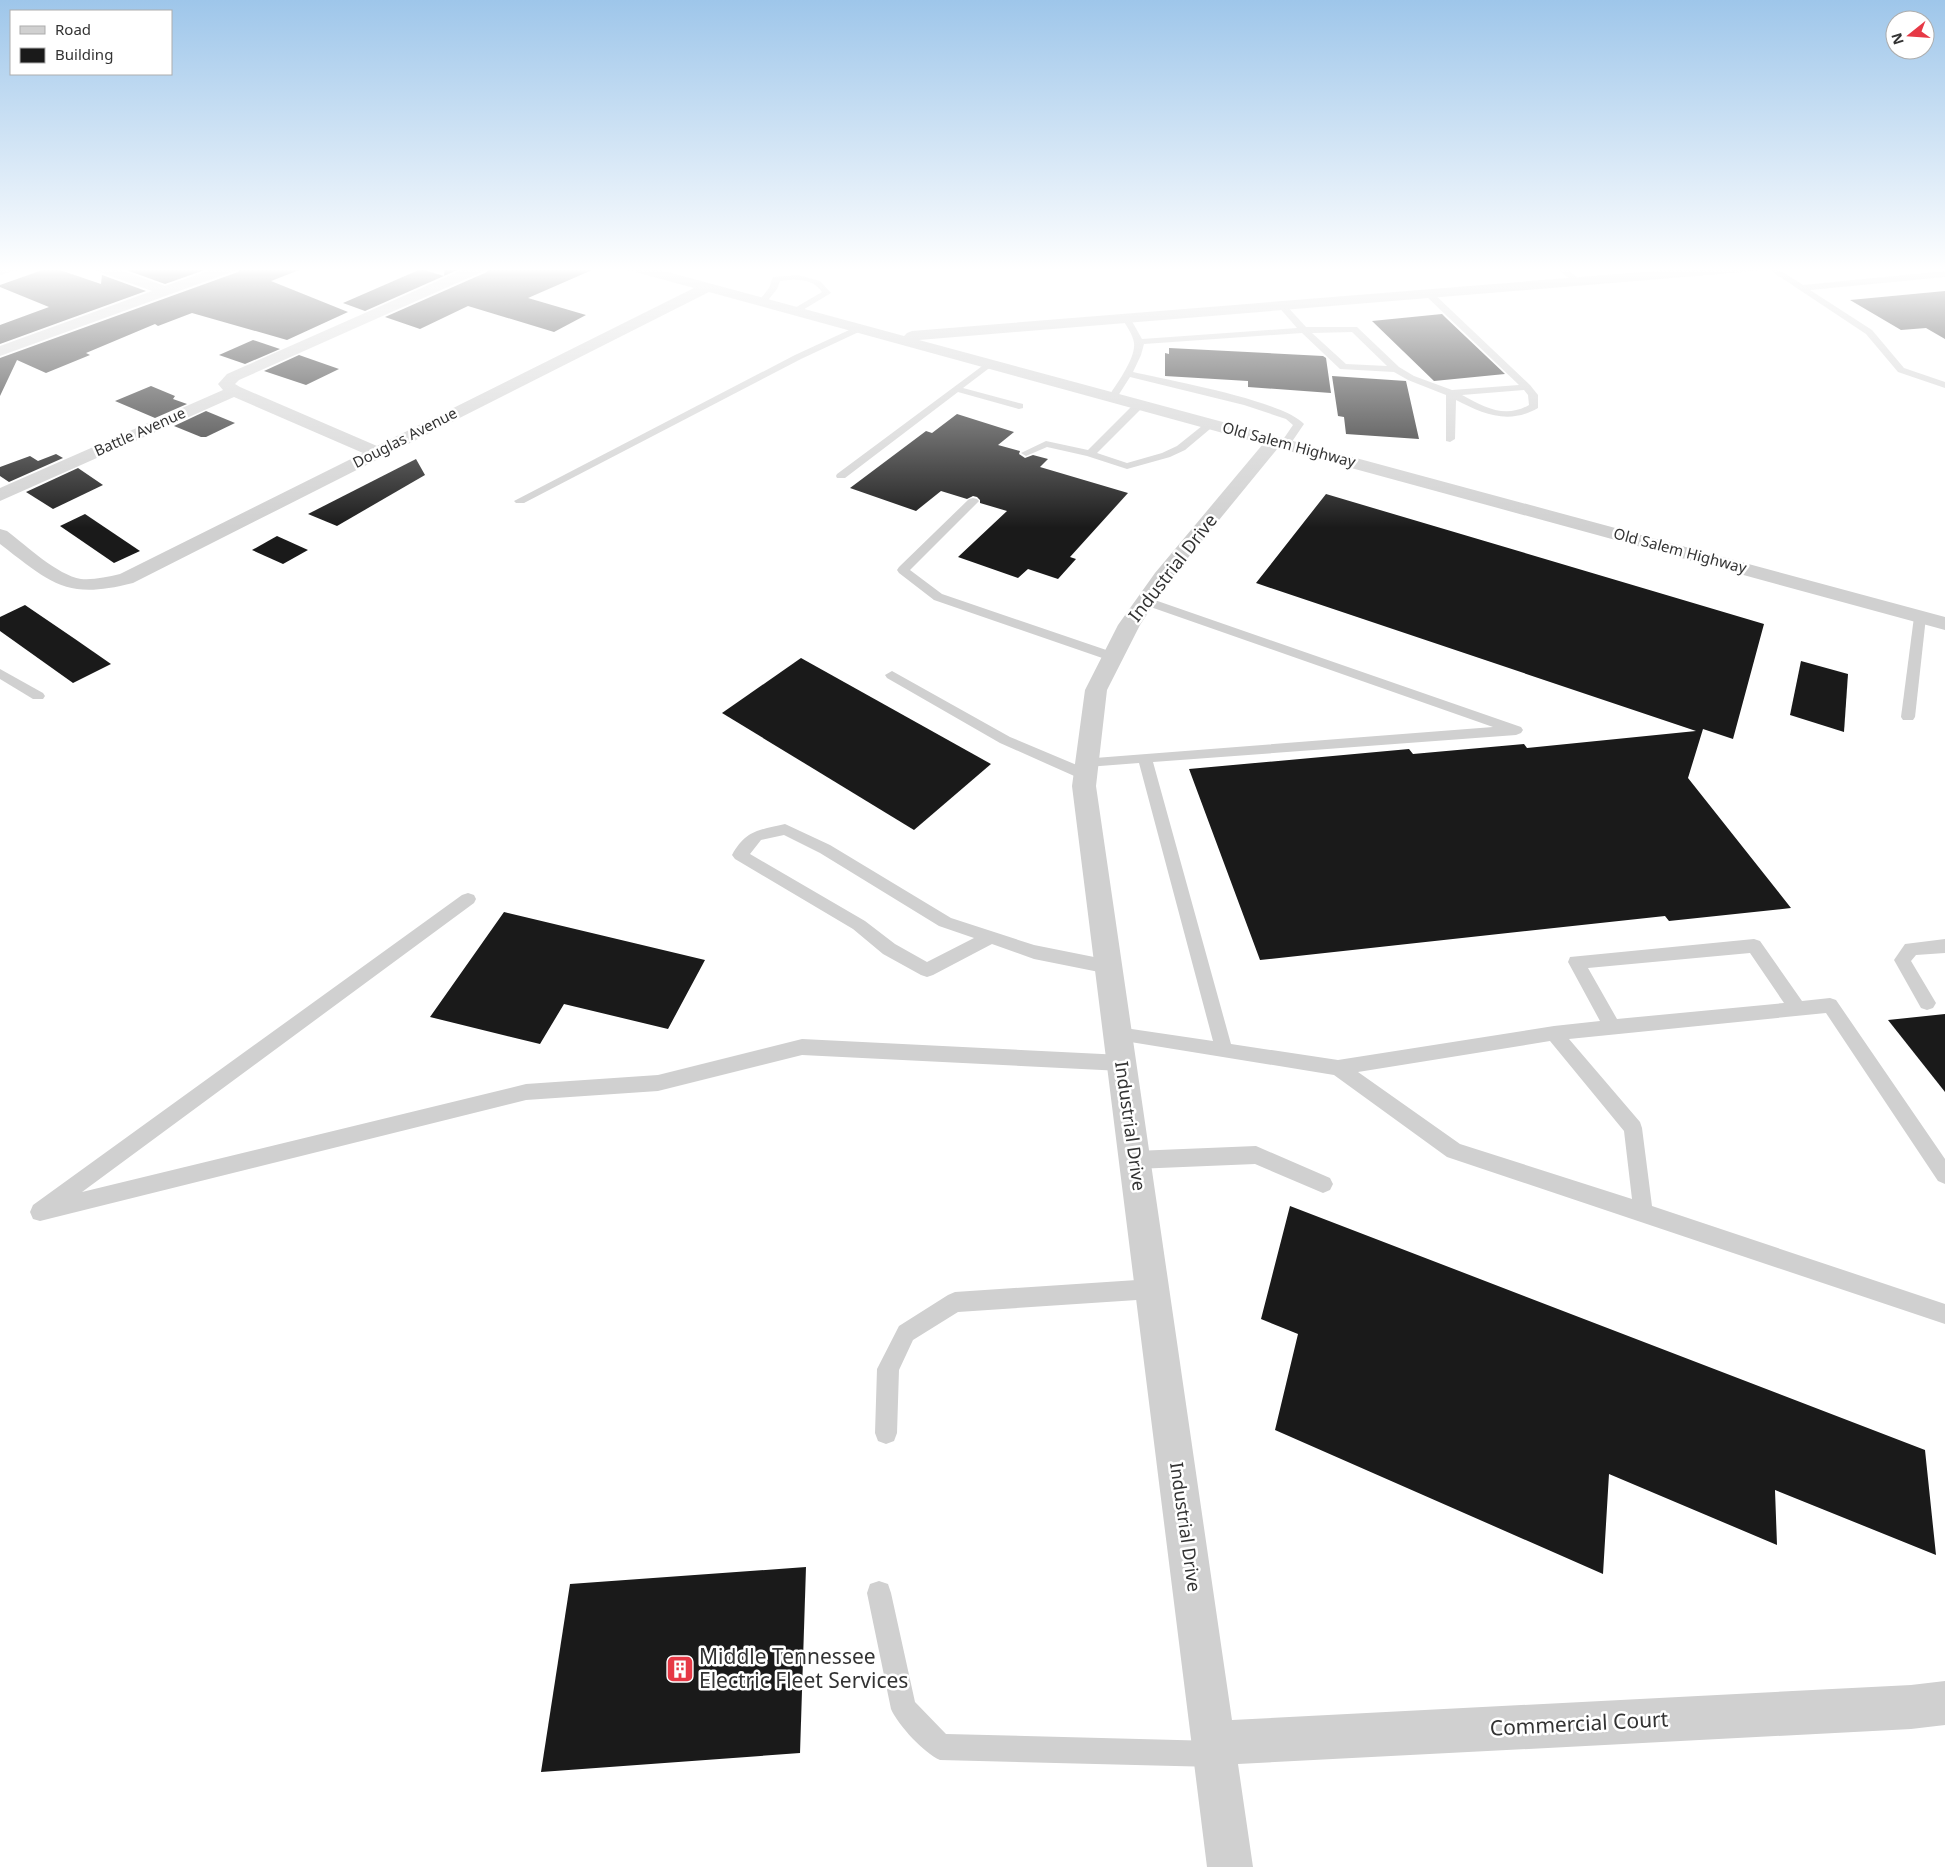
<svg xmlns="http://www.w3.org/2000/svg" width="1945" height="1867" viewBox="0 0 1945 1867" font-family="'Noto Sans',sans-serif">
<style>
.building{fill:#1a1a1a}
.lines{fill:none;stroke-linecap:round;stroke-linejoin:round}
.service{fill:#d0d0d0;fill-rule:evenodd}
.minor{fill:#d0d0d0;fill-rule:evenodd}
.labels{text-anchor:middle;stroke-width:5;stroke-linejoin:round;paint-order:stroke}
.far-street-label{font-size:15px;fill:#333;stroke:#fff}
.street-label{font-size:18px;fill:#333;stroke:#fff}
.near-poi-label{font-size:21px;fill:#333;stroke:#fff;text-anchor:start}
.near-street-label{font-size:21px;fill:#333;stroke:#fff}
</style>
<rect width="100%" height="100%" fill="#fff"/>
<!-- building -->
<g class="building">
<path d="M 51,267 L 101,284 L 102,275 L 146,291 L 0,344 L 0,325 L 49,307 L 0,287 L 0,285 Z"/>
<path d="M 118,267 L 213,267 L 165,284 Z"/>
<path d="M 241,267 L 301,267 L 302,269 L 271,281 L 348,312 L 287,340 L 192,313 L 158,326 L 155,324 L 86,353 L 90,355 L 46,373 L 17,360 L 0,396 L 0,358 L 238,272 Z"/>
<path d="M 445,267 L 464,267 L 365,311 L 343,303 L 421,269 L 444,276 Z"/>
<path d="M 490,267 L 599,267 L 528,298 L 586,315 L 554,332 L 468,306 L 420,329 L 385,317 L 487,272 Z"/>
<path d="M 1945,291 L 1945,339 L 1926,328 L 1901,330 L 1850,300 Z"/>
<path d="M 1442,314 L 1446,318 L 1505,374 L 1434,381 L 1372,321 Z"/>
<path d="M 253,340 L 280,349 L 245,364 L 219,355 Z"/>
<path d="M 1169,348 L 1323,356 L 1326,358 L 1331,393 L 1248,387 L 1248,381 L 1165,376 L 1165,353 L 1169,354 Z"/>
<path d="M 299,355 L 339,369 L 306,385 L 264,371 Z"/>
<path d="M 1332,376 L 1406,381 L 1419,439 L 1346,434 L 1344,417 L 1338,416 Z"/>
<path d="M 151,386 L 175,396 L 173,399 L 187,404 L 155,418 L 115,401 Z"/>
<path d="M 206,411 L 235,423 L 206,437 L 201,437 L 174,426 Z"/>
<path d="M 957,414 L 1014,432 L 998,445 L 1020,451 L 1019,454 L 1025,458 L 1033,455 L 1048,459 L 1040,467 L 1128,493 L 1070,557 L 1076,559 L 1058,579 L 1028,569 L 1018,578 L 958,557 L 1007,511 L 980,503 L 980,500 L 977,497 L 973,496 L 967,499 L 941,491 L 916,511 L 850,488 L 926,431 L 932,433 Z"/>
<path d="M 56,454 L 63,458 L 9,482 L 0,476 L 0,467 L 30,456 L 38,461 Z"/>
<path d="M 416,459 L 425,475 L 337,526 L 308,514 Z"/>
<path d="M 78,468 L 103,485 L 53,509 L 26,492 Z"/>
<path d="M 1326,494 L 1764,624 L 1733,739 L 1703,729 L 1688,778 L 1791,908 L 1669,921 L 1665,916 L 1260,960 L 1189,769 L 1409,749 L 1413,754 L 1524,744 L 1527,748 L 1696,731 L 1256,583 Z"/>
<path d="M 85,514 L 140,551 L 114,563 L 60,526 Z"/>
<path d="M 277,536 L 308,550 L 283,564 L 252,550 Z"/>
<path d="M 25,605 L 75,639 L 111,664 L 73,683 L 0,631 L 0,617 Z"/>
<path d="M 801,658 L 991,764 L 914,830 L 722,713 Z"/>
<path d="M 1801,661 L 1848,674 L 1844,732 L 1790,715 Z"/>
<path d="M 504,912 L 705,960 L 668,1029 L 564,1004 L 540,1044 L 430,1017 Z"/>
<path d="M 1945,1014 L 1945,1092 L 1888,1020 Z"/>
<path d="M 1290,1206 L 1925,1450 L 1936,1555 L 1775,1490 L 1777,1545 L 1609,1474 L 1603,1574 L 1275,1430 L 1298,1334 L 1261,1319 Z"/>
<path d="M 806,1567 L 800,1753 L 541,1772 L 570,1584 Z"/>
</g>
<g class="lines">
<!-- service -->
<g class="service">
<path d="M 1555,267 L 1564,267 L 1581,280 L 1574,282 Z"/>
<path d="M 1765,267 L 1775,267 L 1803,285 L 1945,271 L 1945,277 L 1810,290 L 1872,330 L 1904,368 L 1945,382 L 1945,388 L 1898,372 L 1866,334 Z"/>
<path d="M 798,275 L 820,281 L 831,293 L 796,314 L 792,311 L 793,309 L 822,292 C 812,278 796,279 780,281 L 777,289 L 765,304 L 759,304 L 758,302 L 769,288 L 773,277 Z"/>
<path d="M 1428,290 L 1431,291 L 1530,385 L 1538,395 L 1538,408 C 1509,425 1483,414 1456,400 L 1455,439 L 1450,442 L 1446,441 L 1446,395 L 1408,380 L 1394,372 L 1340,369 L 1302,333 L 1144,344 L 1141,355 L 1133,372 C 1168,380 1284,401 1304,424 L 1289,446 L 1285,447 L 1280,444 L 1293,425 L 1286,419 L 1244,405 L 1130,377 L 1116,399 L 1113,400 L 1108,397 C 1116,385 1136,358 1134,343 C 1133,334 1126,326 1122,318 L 1123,316 L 1129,316 L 1142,339 L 1297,328 L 1277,305 L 1281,302 L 1284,303 L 1306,327 L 1357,327 L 1399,367 L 1414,376 L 1452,390 L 1519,385 L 1425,295 L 1425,291 ZM 1352,332 L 1387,366 L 1346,364 L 1312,333 ZM 1524,390 L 1528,395 L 1529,405 C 1505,419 1484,407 1462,395 Z"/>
<path d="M 860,325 L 863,326 L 863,330 L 801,359 L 524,503 L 516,503 L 514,501 L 795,355 Z"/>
<path d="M 989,361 L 992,362 L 992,366 L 963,388 L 1023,404 L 1023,408 L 1019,409 L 958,392 L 845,478 L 837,478 L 836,476 L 837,474 Z"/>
<path d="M 1140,401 L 1144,402 L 1144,406 L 1097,453 L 1127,463 L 1162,453 L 1177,446 L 1207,422 L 1211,421 L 1216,424 L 1185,450 L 1170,457 L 1127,469 L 1087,456 L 1047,447 L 1026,456 L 1021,453 L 1046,441 L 1088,450 L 1136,402 Z"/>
<path d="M 973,498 L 977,499 L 979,501 L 910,570 L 942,594 L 1118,654 L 1119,657 L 1118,660 L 1108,660 L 934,600 L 899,573 L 897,570 L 899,567 L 969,499 Z"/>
<path d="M 1146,597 L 1521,727 L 1523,730 L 1521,733 L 1516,735 L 1153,762 L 1231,1044 L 1338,1060 L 1554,1026 L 1600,1021 L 1568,962 L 1570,957 L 1754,939 L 1760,941 L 1802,1001 L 1830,998 L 1836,1000 L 1945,1159 L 1945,1184 L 1938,1181 L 1826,1013 L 1569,1039 L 1640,1122 L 1642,1128 L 1652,1206 L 1945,1304 L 1945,1324 L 1447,1157 L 1334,1075 L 1112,1039 L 1109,1034 L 1112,1029 L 1118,1027 L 1213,1041 L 1139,763 L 1087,767 L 1082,765 L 1080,762 L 1082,759 L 1493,727 L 1142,604 L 1140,601 ZM 1750,953 L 1784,1003 L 1617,1019 L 1588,968 ZM 1550,1041 L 1624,1131 L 1632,1199 L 1460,1144 L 1358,1072 Z"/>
<path d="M 1920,613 L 1926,617 L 1915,717 L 1913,720 L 1903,720 L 1901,717 L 1914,617 Z"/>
<path d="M 0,669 L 43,693 L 45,696 L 43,699 L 33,699 L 0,679 Z"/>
<path d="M 892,671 L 1010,737 L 1091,771 L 1093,775 L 1091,779 L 1081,779 L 1000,743 L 887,678 L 885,675 Z"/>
<path d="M 785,824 L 830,845 L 951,918 L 1034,945 L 1109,960 L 1115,962 L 1117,967 L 1115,972 L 1109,974 L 1034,959 L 992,944 L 933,975 L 927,977 L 921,975 L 883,954 L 853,929 L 735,859 L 732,855 C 746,830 759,830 785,824 ZM 784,835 L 820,853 L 939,926 L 974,938 L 927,962 L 895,944 L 865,921 L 750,854 L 761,840 Z"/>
<path d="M 468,893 L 474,895 L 476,899 L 474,903 L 82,1192 L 526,1084 L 658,1075 L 802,1039 L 1122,1055 L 1128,1058 L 1131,1063 L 1128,1068 L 1122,1071 L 802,1055 L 658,1091 L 526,1100 L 40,1221 L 33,1219 L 30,1212 L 33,1205 L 462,895 Z"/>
<path d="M 1945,939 L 1945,953 L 1916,955 L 1911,961 L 1936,1003 L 1933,1008 L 1927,1010 L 1921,1008 L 1894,960 L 1905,944 Z"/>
<path d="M 1256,1146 L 1330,1178 L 1333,1184 L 1330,1190 L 1323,1193 L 1255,1164 L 1135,1169 L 1128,1166 L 1126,1160 L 1128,1154 L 1135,1151 Z"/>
<path d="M 1152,1279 L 1159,1282 L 1162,1289 L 1159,1296 L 1152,1299 L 958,1312 L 913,1340 L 899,1370 L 897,1433 L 894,1441 L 886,1444 L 878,1441 L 875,1433 L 877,1369 L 899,1326 L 948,1295 L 955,1292 Z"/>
<path d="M 879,1581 L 888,1584 L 891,1593 L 915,1702 L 946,1734 L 1215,1741 L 1224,1745 L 1228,1754 L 1224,1763 L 1215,1767 L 940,1760 C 924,1753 898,1725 891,1709 L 867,1593 L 870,1584 Z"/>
</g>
<!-- minor -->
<g class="minor">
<path d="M 0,267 L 20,267 L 18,270 L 0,275 Z"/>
<path d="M 92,267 L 112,267 L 165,286 L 219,267 L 239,267 L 237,270 L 0,356 L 0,346 L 152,291 L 94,270 Z"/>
<path d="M 469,267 L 488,267 L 486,270 L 239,380 L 235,384 L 240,387 L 377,446 L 694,288 L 628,270 L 626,267 L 649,267 L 904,336 L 907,333 L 912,331 L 1705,267 L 1763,267 L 1761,270 L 1756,271 L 919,340 L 1945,617 L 1945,630 L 1278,448 L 1169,581 L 1140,625 L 1107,690 L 1096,786 L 1232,1720 L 1911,1685 L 1945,1681 L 1945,1725 L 1911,1729 L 1238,1764 L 1253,1867 L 1207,1867 L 1072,786 L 1085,690 L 1118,625 L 1155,573 L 1263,444 L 709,292 L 133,583 C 66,600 52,584 0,544 L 0,529 L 7,531 C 27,546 57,575 81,579 C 94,580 107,577 120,574 L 363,453 L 234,397 L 0,501 L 0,488 L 223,390 L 218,384 L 227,374 Z"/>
</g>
</g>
<!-- sky -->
<linearGradient id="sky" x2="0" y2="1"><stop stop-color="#9ec6ea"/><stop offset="0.51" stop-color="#fff"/><stop offset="1" stop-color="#fff" stop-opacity="0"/></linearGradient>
<rect width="1945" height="528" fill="url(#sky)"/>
<!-- icons -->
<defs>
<g id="building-square" transform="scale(1.4375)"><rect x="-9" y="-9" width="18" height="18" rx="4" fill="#e63946" stroke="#fff"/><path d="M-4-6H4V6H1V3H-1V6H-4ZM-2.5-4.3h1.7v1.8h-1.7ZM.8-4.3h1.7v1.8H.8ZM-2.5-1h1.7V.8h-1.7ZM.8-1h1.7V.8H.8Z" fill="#fff"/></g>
</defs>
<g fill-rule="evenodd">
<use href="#building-square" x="680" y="1669"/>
</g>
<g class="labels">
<!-- far-street labels -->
<g class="far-street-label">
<text transform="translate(140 432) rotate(-24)" y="5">Battle Avenue</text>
<text transform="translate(405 438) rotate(-27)" y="5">Douglas Avenue</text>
<text transform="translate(1289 445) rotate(15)" y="5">Old Salem Highway</text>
<text transform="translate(1680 551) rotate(15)" y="5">Old Salem Highway</text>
</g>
<!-- street labels -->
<g class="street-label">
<text transform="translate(1173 568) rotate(-52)" y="6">Industrial Drive</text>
<text transform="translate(1130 1126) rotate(82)" y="6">Industrial Drive</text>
<text transform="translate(1185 1527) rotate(82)" y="6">Industrial Drive</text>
</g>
<!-- near-poi labels -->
<g class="near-poi-label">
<text x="699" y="1664">Middle Tennessee<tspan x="699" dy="24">Electric Fleet Services</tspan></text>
</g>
<!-- near-street labels -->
<g class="near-street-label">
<text transform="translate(1579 1724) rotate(-3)" y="7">Commercial Court</text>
</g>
</g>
<!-- legend -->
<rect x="10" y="10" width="162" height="65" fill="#ffffff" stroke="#adadad"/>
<rect x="20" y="26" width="25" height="8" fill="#d0d0d0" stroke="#adadad"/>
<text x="55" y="35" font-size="15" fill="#333333">Road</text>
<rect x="20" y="48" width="25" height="15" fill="#1a1a1a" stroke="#adadad"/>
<text x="55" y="60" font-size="15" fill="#333333">Building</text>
<!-- north arrow -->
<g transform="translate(1910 35) rotate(253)"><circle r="24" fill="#ffffff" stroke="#adadad"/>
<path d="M0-4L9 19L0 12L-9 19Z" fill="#e63946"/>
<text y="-8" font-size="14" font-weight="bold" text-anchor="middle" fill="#333333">N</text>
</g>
</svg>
